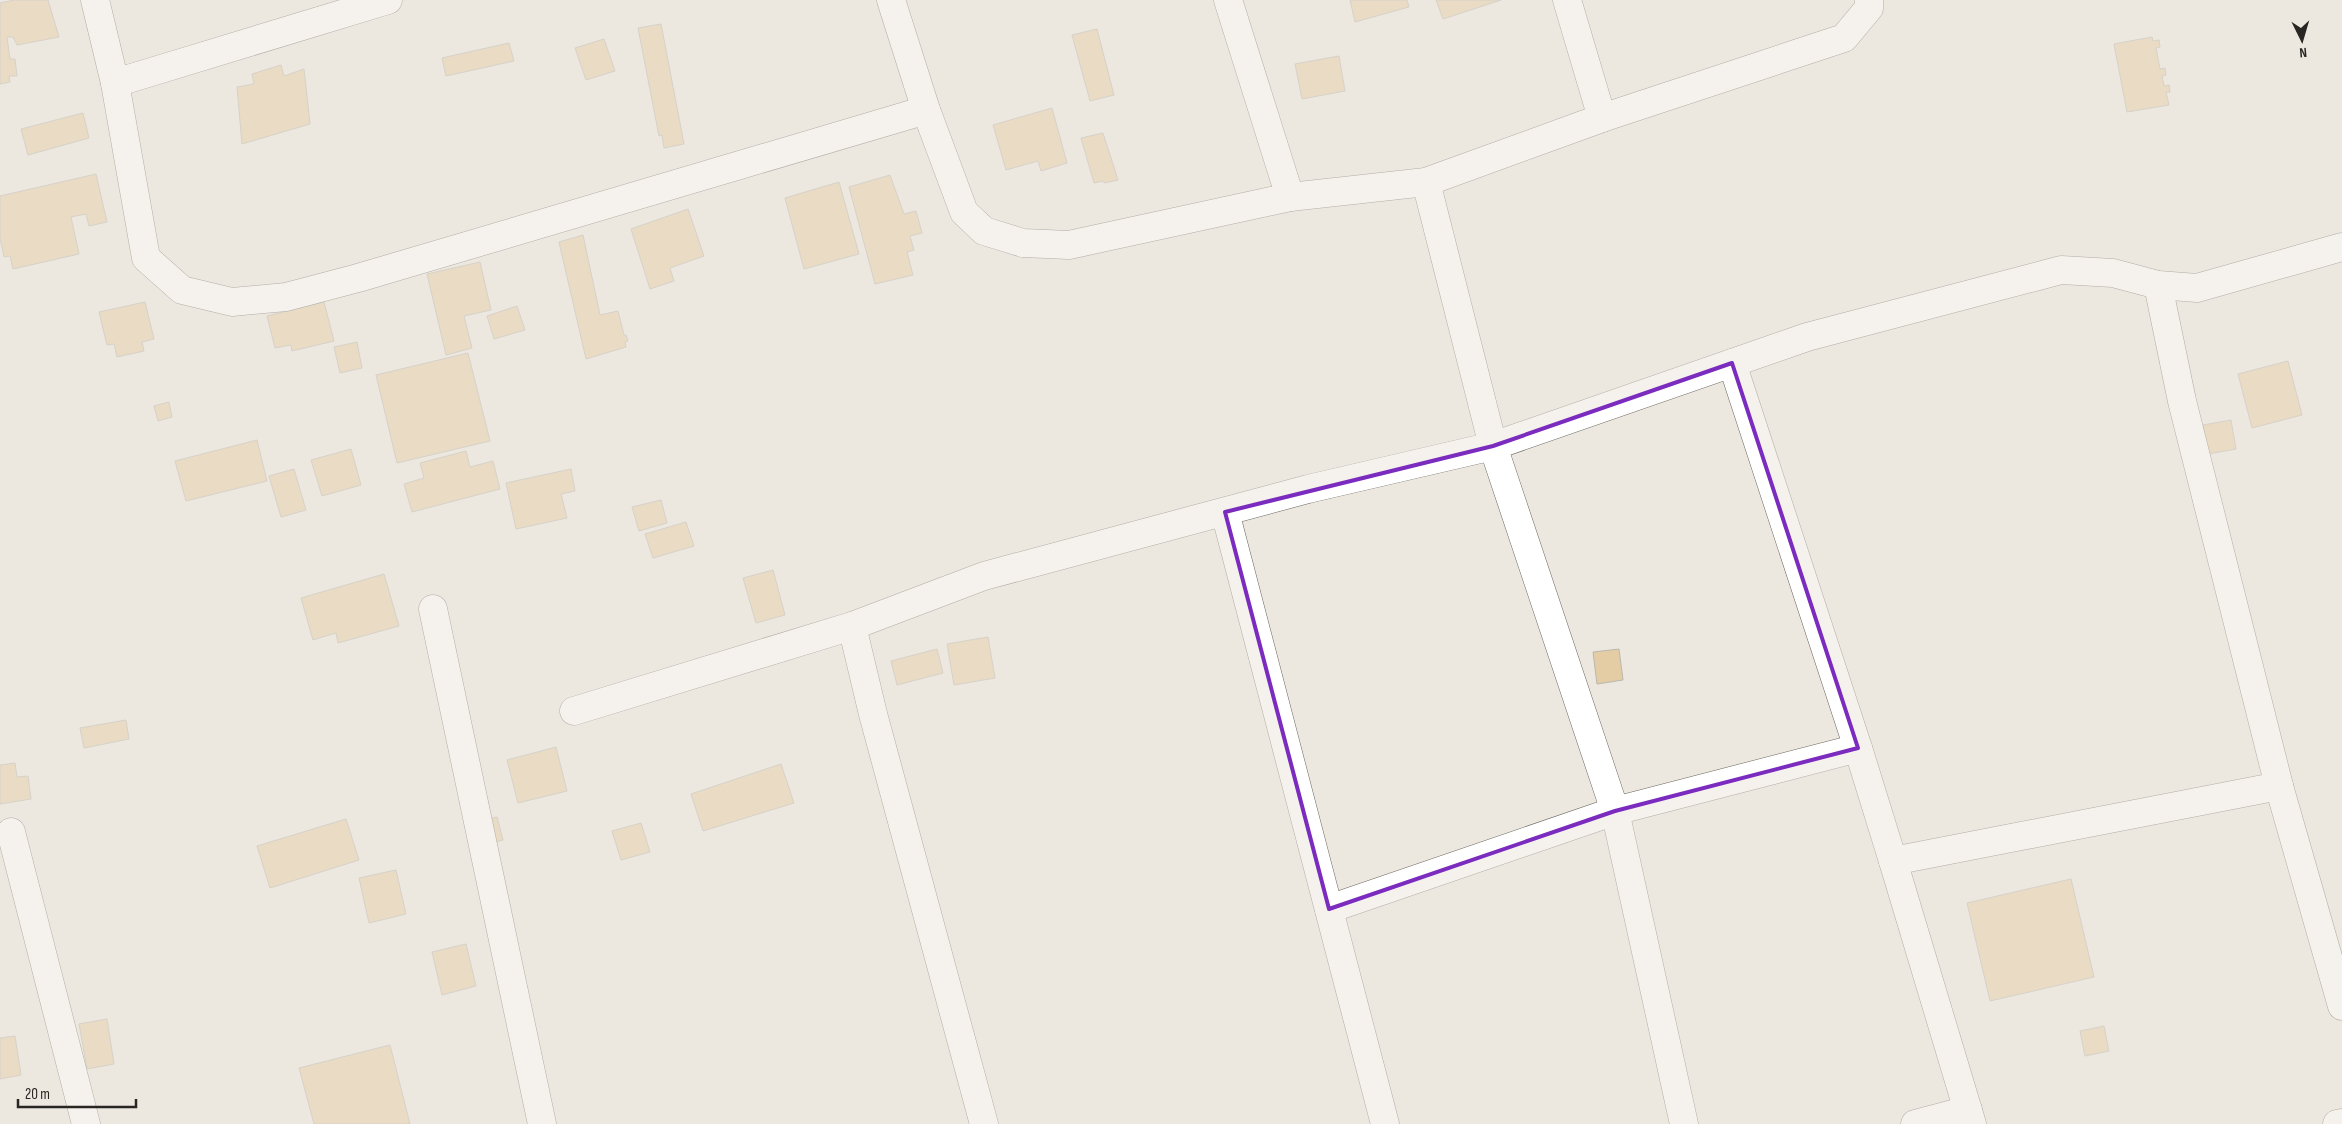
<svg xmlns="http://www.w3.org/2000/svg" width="2342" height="1124" viewBox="0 0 2342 1124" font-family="'Sofia Sans Condensed',sans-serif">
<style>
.building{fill:#e4cda4;stroke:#bbb7af}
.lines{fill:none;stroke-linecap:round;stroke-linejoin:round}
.street-casing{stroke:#6c6861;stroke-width:29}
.street{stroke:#fff;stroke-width:28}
.marked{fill:none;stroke:#7b2cbf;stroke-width:4;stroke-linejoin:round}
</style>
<rect width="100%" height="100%" fill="#ece7df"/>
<!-- building -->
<g class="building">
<path d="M 14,0 L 48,0 L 59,37 L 17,45 L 13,37 L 7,37 L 10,59 L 15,59 L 17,76 L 9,76 L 10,82 L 0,84 L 0,3 Z"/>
<path d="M 1350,0 L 1407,0 L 1409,7 L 1355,22 Z"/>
<path d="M 1436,0 L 1501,0 L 1443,19 Z"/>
<path d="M 661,24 L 684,144 L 664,148 L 662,135 L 659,136 L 638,28 Z"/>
<path d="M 1097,29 L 1114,95 L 1090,101 L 1072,35 Z"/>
<path d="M 2152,37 L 2153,41 L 2159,40 L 2160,47 L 2156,48 L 2160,69 L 2165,68 L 2166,75 L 2162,76 L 2164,86 L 2169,85 L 2170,92 L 2166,92 L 2169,105 L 2127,112 L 2114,44 Z"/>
<path d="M 604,39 L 615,71 L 586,80 L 575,48 Z"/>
<path d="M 509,43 L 514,61 L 446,76 L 442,58 Z"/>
<path d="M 1339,56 L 1345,91 L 1302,99 L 1295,64 Z"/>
<path d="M 281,65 L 284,76 L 304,69 L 310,124 L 242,144 L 237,87 L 254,84 L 252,74 Z"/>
<path d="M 1052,108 L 1067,163 L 1041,171 L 1038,161 L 1006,170 L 993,125 Z"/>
<path d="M 83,113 L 89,138 L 28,155 L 21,129 Z"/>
<path d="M 1103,133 L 1118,180 L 1104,183 L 1103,181 L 1094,183 L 1081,138 Z"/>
<path d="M 96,174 L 107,222 L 89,226 L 86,214 L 71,217 L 79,254 L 13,269 L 10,256 L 4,257 L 0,238 L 0,196 Z"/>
<path d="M 890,175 L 904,214 L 916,211 L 922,233 L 910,236 L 914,250 L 907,252 L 913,275 L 875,284 L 849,187 Z"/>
<path d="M 839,182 L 859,254 L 804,269 L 785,198 Z"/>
<path d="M 688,209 L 704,256 L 670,268 L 674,281 L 650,289 L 631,229 Z"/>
<path d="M 583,235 L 600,315 L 618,311 L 624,335 L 626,335 L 628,341 L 625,342 L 626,347 L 586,359 L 559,242 Z"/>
<path d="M 480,262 L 491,310 L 464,316 L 472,348 L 446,355 L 427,274 Z"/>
<path d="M 145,302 L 154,339 L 142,342 L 144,351 L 117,357 L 114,344 L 107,345 L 99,312 Z"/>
<path d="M 324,302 L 334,341 L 292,351 L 291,345 L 275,348 L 267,316 Z"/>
<path d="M 517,306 L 525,330 L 494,339 L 487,316 Z"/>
<path d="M 357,342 L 362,368 L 340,373 L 334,347 Z"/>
<path d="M 468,353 L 490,441 L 397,463 L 376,375 Z"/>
<path d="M 2288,361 L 2302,415 L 2252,428 L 2238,374 Z"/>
<path d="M 169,402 L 172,417 L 158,421 L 154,406 Z"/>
<path d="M 2231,420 L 2236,449 L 2208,454 L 2203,425 Z"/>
<path d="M 257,440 L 267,481 L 186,501 L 175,461 Z"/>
<path d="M 351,449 L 361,485 L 322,496 L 311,460 Z"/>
<path d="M 466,451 L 470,467 L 493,461 L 500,489 L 412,512 L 404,484 L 424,478 L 420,463 Z"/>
<path d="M 294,469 L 306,510 L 281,517 L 269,476 Z"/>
<path d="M 571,469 L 575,491 L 561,494 L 567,518 L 516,529 L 506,483 Z"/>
<path d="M 661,500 L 667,523 L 639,531 L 632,507 Z"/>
<path d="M 686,522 L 694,546 L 653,558 L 645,534 Z"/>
<path d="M 773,570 L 785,615 L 756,623 L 743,578 Z"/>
<path d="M 384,574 L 399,626 L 338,643 L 336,633 L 313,640 L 301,598 Z"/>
<path d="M 988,637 L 995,678 L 954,685 L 947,644 Z"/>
<path d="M 937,649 L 943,673 L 897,685 L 891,661 Z"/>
<path d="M 1619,649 L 1623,680 L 1597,684 L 1593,652 Z"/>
<path d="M 126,720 L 129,739 L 84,748 L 80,728 Z"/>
<path d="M 556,747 L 567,791 L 518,803 L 507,760 Z"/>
<path d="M 15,763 L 17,777 L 28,776 L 31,799 L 0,804 L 0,765 Z"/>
<path d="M 781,764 L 794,803 L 703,831 L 691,794 Z"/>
<path d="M 497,817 L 503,840 L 485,845 L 480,821 Z"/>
<path d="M 346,819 L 359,860 L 270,888 L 257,846 Z"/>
<path d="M 641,823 L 650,852 L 621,860 L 612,831 Z"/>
<path d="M 396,870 L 406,914 L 369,923 L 359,878 Z"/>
<path d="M 2071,879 L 2094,977 L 1990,1001 L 1967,903 Z"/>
<path d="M 466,944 L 476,986 L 442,995 L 432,952 Z"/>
<path d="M 107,1019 L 114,1064 L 87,1069 L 79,1024 Z"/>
<path d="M 2104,1026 L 2109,1051 L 2085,1056 L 2080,1031 Z"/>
<path d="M 15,1036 L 21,1075 L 0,1079 L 0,1038 Z"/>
<path d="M 390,1045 L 410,1124 L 314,1124 L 299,1068 Z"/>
</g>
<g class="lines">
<!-- street casing -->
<g class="street-casing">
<g id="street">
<path d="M 95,0 L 115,83 L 388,0"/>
<path d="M 891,0 L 926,110 L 964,212 L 984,231 L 1023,243 L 1069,245 L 1290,197"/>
<path d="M 1228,0 L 1290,197 L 1426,182 L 1602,118 L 1567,0"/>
<path d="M 115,83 L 146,258 L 182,290 L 232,302 L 286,297 L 358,278 L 926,110"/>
<path d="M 1602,118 L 1844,38 L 1869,8 L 1869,0"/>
<path d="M 1426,182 L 1493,446 L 1615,811 L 1684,1124"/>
<path d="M 2158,285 L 2182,401 L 2279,786"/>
<path d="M 1732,363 L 1858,748"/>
<path d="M 1225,512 L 1385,1124"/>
<path d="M 433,609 L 542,1124"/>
<path d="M 574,711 L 852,626"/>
<path d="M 11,832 L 86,1124"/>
<path d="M 1893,861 L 1972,1124"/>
<path d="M 1329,909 L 1615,811 L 1858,748 L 1893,861 L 2279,786 L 2342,1006"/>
<path d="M 984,1124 L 873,714 L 852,626 L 984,576 L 1308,489 L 1493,446 L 1807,337 L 2061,270 L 2113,273 L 2158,285 L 2197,288 L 2342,247"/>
<path d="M 1915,1124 L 1968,1110"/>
<path d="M 2337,1124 L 2342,1123"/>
</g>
</g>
<!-- street -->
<use href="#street" class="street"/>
</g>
<!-- marked area -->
<path d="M0 0H2342V1124H0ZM 1732,363 L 1858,748 L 1615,811 L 1329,909 L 1225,512 L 1493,446 Z" fill="#ece7df" fill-opacity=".55" fill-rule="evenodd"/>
<path class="marked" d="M 1732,363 L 1858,748 L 1615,811 L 1329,909 L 1225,512 L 1493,446 Z"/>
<!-- north arrow -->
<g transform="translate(2302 40) rotate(175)" stroke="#ece7df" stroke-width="4" paint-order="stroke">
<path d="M0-4L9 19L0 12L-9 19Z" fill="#282623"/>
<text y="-8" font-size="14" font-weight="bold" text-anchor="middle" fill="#282623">N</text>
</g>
<!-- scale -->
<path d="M18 1099v8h118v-8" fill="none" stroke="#282623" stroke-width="2.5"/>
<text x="25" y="1099" font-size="15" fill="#282623" stroke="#ece7df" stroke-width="4" paint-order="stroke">20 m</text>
</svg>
